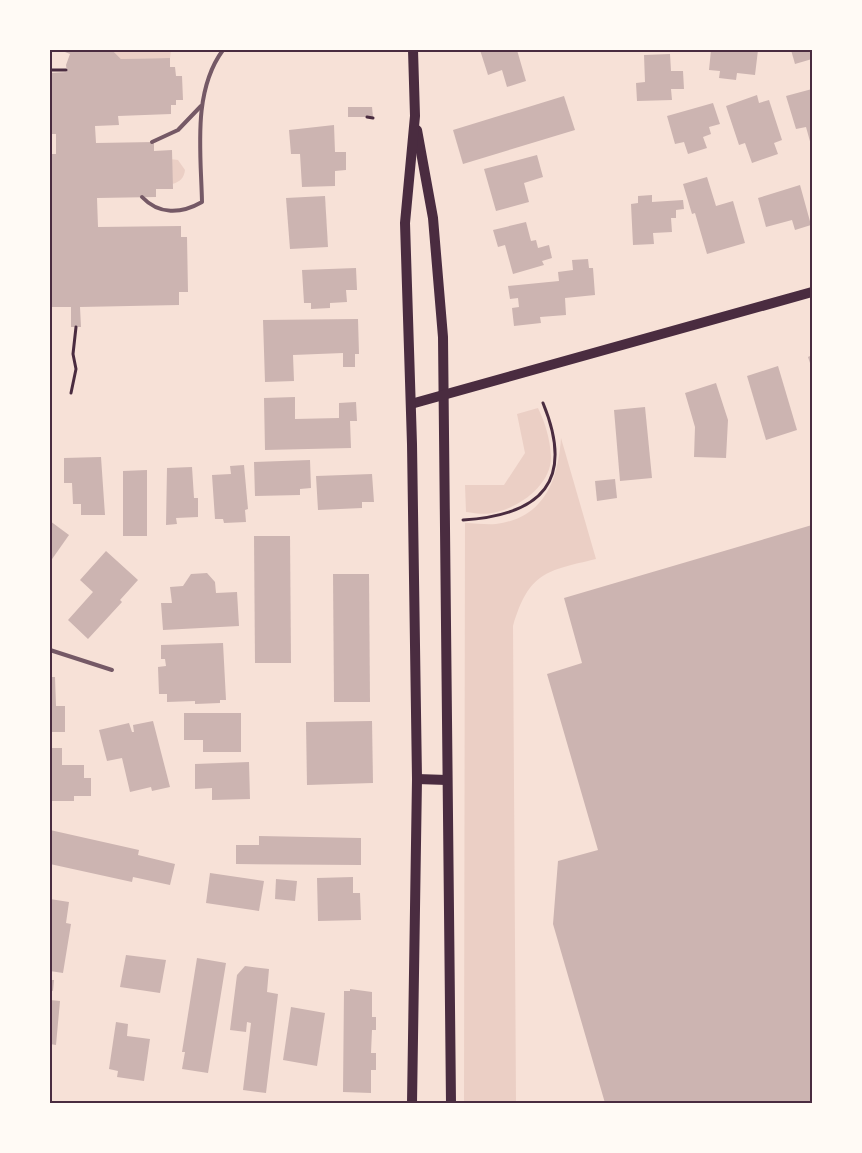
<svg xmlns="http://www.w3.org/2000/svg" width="862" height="1153" viewBox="0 0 862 1153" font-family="'Golos Text',sans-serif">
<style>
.green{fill:#ebcfc5}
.building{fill:#ccb4b1}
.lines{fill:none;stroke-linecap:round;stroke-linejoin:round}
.path{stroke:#4a2c40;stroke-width:3}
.service{stroke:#755966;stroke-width:4}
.secondary{stroke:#4a2c40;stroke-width:10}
.neatline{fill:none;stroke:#4a2c40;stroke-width:2}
</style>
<rect width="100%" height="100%" fill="#f7e1d7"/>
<!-- green -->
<g class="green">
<path d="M 112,50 L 171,50 L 170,58 L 121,59 Z"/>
<path d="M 170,159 L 178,160 L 185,170 C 184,178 180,182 172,184 Z"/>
<path d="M 538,408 C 545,422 550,439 551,456 C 552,485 518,509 492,513 C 484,515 474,513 466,512 L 465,485 L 504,485 L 525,453 L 517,414 Z"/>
<path d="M 561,438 L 596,559 C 546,571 529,572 513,626 L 516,1103 L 464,1103 L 465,523 C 475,523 486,525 496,524 C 544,518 558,481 561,438 Z"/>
</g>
<!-- building -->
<g class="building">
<path d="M 60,50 L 112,50 L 121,59 L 170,58 L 170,67 L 175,67 L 176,76 L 182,76 L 183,100 L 176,100 L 176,105 L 171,105 L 171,114 L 118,116 L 119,125 L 95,126 L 96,143 L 154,142 L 154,151 L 172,150 L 173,189 L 156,189 L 156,197 L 97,198 L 98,227 L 181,226 L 181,237 L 187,237 L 188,292 L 179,292 L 179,305 L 80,307 L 81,327 L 71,327 L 71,307 L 50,307 L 50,154 L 56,154 L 56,134 L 50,134 L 50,73 L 67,72 L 66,65 L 70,54 Z"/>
<path d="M 480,50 L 517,50 L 526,81 L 507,87 L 502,70 L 488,75 Z"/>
<path d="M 711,50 L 758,50 L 755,75 L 737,73 L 736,80 L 719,78 L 720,71 L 709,70 Z"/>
<path d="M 791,50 L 812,50 L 812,59 L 795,64 Z"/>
<path d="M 670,54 L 671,71 L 683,71 L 684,89 L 671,89 L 672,100 L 637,101 L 636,83 L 645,82 L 644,55 Z"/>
<path d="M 812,89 L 812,145 L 811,145 L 806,127 L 796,129 L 786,96 Z"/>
<path d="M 757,95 L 759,103 L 769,100 L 782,140 L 774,143 L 778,154 L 752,163 L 745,143 L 739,145 L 726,106 Z"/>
<path d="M 564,96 L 575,130 L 463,164 L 453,130 Z"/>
<path d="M 713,103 L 720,124 L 709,127 L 711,134 L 703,137 L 707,148 L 688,154 L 684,142 L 675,144 L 667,116 Z"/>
<path d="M 348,107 L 372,107 L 373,117 L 348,117 Z"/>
<path d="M 334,125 L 335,152 L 346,152 L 346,170 L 335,171 L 335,186 L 302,187 L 300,154 L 291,154 L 289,130 Z"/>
<path d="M 537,155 L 543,177 L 524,183 L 529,202 L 496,211 L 484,169 Z"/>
<path d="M 707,177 L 716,206 L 733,201 L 745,243 L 707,254 L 695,213 L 692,214 L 683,184 Z"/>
<path d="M 800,185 L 811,225 L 795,230 L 792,220 L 766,227 L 758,198 Z"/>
<path d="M 652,195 L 652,202 L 683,200 L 684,209 L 676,210 L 676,218 L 671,218 L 672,232 L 653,233 L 654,244 L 633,245 L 631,204 L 638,203 L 638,196 Z"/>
<path d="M 325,196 L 328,247 L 290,249 L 286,198 Z"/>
<path d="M 526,222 L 531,241 L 536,240 L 538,248 L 549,245 L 552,258 L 542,261 L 544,265 L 513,274 L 505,245 L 498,247 L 493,230 Z"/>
<path d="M 588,259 L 589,268 L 593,268 L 595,295 L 565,298 L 566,315 L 540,317 L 541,323 L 514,326 L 512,308 L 519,307 L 518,298 L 510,299 L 508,286 L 559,281 L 558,272 L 573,270 L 572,260 Z"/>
<path d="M 356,268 L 357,290 L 346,290 L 347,302 L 330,303 L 330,308 L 311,309 L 311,303 L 304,303 L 302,270 Z"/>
<path d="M 358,319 L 359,354 L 355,354 L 355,367 L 343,367 L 343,353 L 293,355 L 294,381 L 265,382 L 263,320 Z"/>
<path d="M 812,355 L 812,369 L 808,357 Z"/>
<path d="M 778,366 L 797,430 L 766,440 L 747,376 Z"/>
<path d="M 716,383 L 728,420 L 726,458 L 694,457 L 695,427 L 685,393 Z"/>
<path d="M 295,397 L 295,419 L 339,418 L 339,403 L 356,402 L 357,421 L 350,421 L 351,448 L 265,450 L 264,398 Z"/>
<path d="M 645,407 L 652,478 L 620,481 L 614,410 Z"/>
<path d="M 101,457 L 105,515 L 81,515 L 81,504 L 73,504 L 72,483 L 64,483 L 64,458 Z"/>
<path d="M 310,460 L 311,488 L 300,489 L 300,495 L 255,496 L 254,462 Z"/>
<path d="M 244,465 L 248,509 L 245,510 L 246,522 L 224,523 L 223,519 L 215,519 L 212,475 L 231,474 L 230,466 Z"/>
<path d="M 192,467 L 194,498 L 198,498 L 198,517 L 176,518 L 177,524 L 166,525 L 167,468 Z"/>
<path d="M 147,470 L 147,536 L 123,536 L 123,471 Z"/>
<path d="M 372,474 L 374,502 L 362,502 L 362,508 L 318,510 L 316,476 Z"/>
<path d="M 615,479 L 617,498 L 597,501 L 595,481 Z"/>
<path d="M 50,521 L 69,535 L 50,562 Z"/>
<path d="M 812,525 L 812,1103 L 605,1103 L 553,924 L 558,861 L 598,850 L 547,674 L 582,663 L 564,598 Z"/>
<path d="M 254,536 L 290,536 L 291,663 L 255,663 Z"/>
<path d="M 106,551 L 138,580 L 120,600 L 122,602 L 88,639 L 68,620 L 93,592 L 80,580 Z"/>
<path d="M 207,573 L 215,582 L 216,593 L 237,592 L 239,626 L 163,630 L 161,603 L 172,603 L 170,587 L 183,586 L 191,574 Z"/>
<path d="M 333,574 L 369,574 L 370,702 L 334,702 Z"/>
<path d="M 223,643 L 226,700 L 220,700 L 220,703 L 195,704 L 195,701 L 167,702 L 167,694 L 159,694 L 158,667 L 166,666 L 165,659 L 161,659 L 161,645 Z"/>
<path d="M 50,677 L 55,677 L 56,706 L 65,706 L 65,732 L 50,732 Z"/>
<path d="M 184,713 L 241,713 L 241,752 L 203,752 L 203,740 L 184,740 Z"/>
<path d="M 153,721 L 170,787 L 152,791 L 151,787 L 130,792 L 122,758 L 107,761 L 99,730 L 129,723 L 132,732 L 134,732 L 133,725 Z"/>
<path d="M 372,721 L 373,783 L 307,785 L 306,722 Z"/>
<path d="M 50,748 L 62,748 L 62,765 L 84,765 L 84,778 L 91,778 L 91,796 L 74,796 L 74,801 L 50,801 Z"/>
<path d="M 249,762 L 250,799 L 212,800 L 212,788 L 195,789 L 195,764 Z"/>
<path d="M 50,830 L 139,850 L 138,855 L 175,864 L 170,885 L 133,877 L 132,882 L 50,864 Z"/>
<path d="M 259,836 L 361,838 L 361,865 L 236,864 L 236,845 L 259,845 Z"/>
<path d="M 210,873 L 264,881 L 259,911 L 206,903 Z"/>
<path d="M 353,877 L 353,893 L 360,893 L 361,920 L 318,921 L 317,878 Z"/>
<path d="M 276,879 L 297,881 L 295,901 L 275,899 Z"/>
<path d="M 50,899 L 69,902 L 66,923 L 71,924 L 63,973 L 50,971 Z"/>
<path d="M 126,955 L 166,960 L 160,993 L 120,987 Z"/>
<path d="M 197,958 L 226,963 L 208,1073 L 182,1069 L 185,1052 L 182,1052 Z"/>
<path d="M 245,966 L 269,969 L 267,992 L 278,994 L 266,1093 L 243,1090 L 251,1023 L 247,1022 L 246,1032 L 230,1030 L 237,975 Z"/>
<path d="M 50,980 L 54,980 L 53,991 L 50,990 Z"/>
<path d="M 350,989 L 372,992 L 372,1017 L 376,1017 L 376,1030 L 372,1030 L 371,1053 L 376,1053 L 376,1070 L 371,1070 L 371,1093 L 343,1092 L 344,991 L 350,991 Z"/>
<path d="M 50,1000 L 60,1001 L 56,1045 L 50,1044 Z"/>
<path d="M 291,1007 L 325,1013 L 317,1066 L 283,1060 Z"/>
<path d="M 116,1022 L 128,1024 L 127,1036 L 150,1039 L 144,1081 L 117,1077 L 118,1071 L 109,1069 Z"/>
</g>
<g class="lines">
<!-- path -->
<g class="path">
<path d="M 50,70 L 66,70"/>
<path d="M 367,117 L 373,118"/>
<path d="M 71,393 L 76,369 L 73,354 L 76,327"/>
<path d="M 463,520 C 542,515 575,481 543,403"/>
</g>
<!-- service -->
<g class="service">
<path d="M 152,142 L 178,130 L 201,106"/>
<path d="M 142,197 C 159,215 181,214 202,202 C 201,153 192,92 223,50"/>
<path d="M 50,650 L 112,670"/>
</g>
<!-- secondary -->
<g class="secondary">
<path d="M 417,130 L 433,218 L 443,337 L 451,1103"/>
<path d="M 411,404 L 812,292"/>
<path d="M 417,779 L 447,780"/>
<path d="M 412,1103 L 417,779 L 412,444 L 405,223 L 415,116 L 413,50"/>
</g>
</g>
<!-- border -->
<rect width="862" height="1153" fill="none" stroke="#fffaf5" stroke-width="102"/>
<rect x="51" y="51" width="760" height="1051" class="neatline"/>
</svg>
